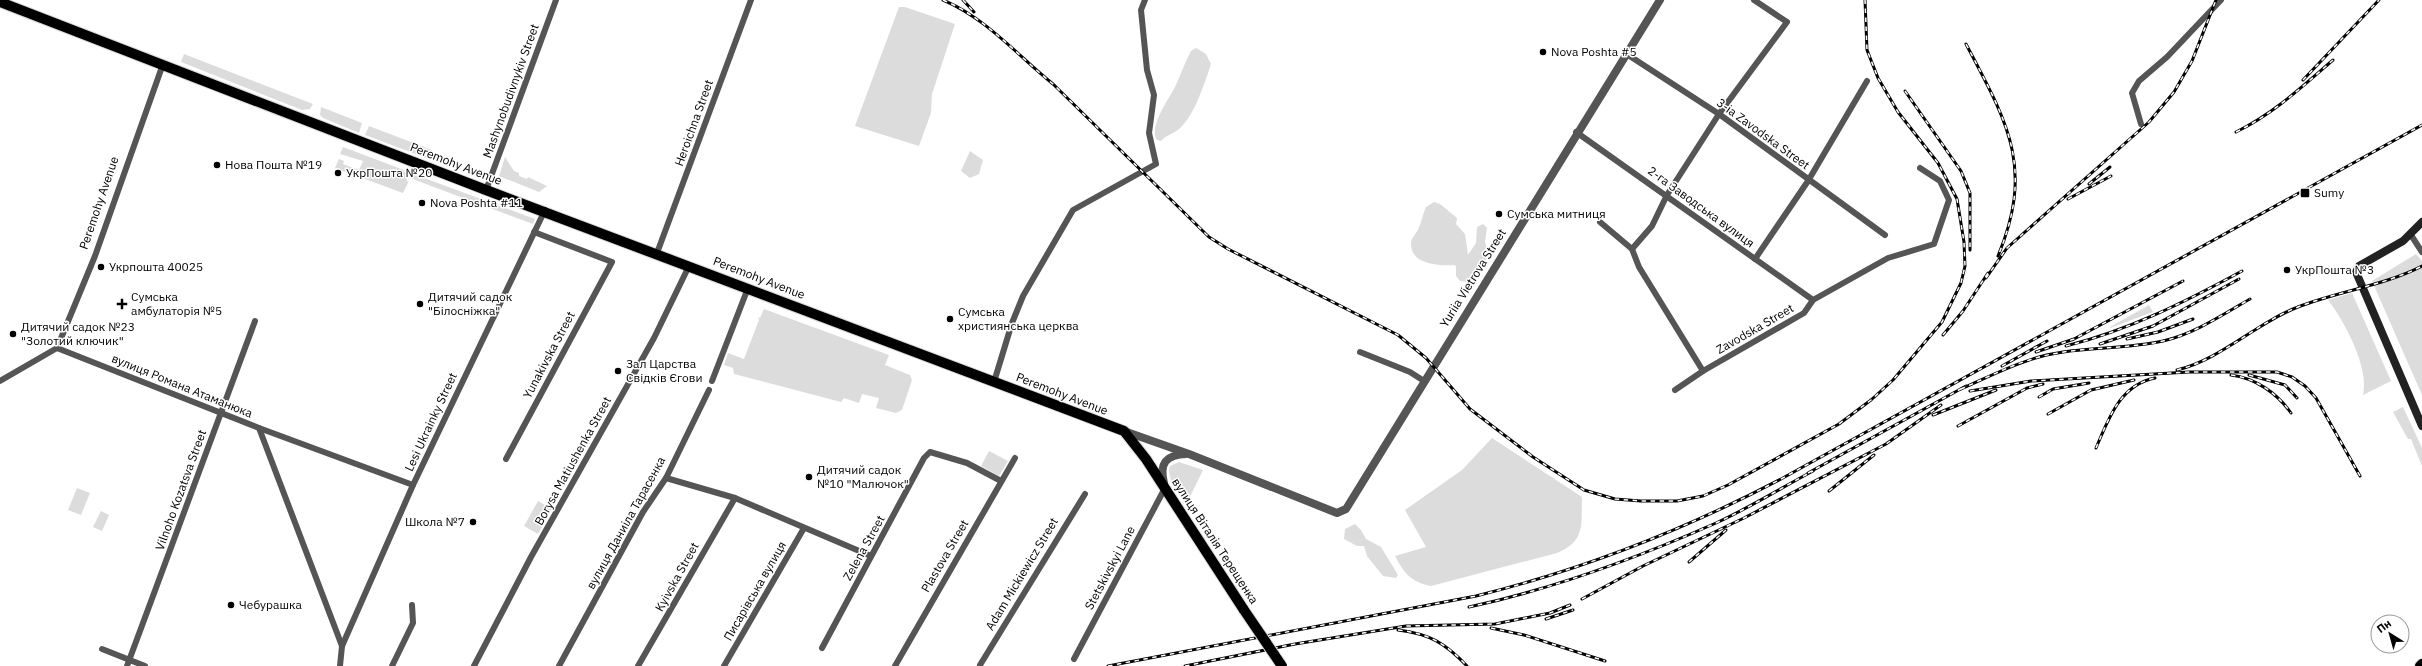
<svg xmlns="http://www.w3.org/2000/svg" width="2422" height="666" viewBox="0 0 2422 666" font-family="'IBM Plex Sans',sans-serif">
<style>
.green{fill:#dcdcdc}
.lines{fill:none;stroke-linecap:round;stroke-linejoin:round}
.primary-casing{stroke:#dbdbdb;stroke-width:12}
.minor{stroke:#555;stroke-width:6}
.tertiary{stroke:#555;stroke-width:8}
.secondary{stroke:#222;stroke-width:8}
.primary{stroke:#000;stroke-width:10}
.rail-casing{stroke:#000;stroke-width:3}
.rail{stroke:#fff;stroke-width:1.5;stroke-dasharray:4.5;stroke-linecap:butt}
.primary-bridge-casing{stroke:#dbdbdb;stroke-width:12;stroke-linecap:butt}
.primary-bridge{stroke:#000;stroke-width:10}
.poi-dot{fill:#000;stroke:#fff;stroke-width:1.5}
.labels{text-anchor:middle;stroke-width:3;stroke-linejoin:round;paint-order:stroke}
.poi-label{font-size:12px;fill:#000;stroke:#fff;text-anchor:start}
.street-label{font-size:12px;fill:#000;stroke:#fff}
</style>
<rect width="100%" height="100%" fill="#fff"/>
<!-- green -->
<g class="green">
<path d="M 899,7 L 905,7 L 955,24 L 932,94 L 931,113 L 919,146 L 855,126 Z"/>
<path d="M 1196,48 L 1206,54 L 1211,64 C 1205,82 1194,117 1179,129 C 1173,134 1166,135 1161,141 L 1157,140 C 1148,126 1170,98 1176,85 C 1181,74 1185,62 1191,51 Z"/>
<path d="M 184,54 L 313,104 L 310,109 L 302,110 L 181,62 Z"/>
<path d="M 321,107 L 362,123 L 359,133 L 323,118 L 320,115 Z"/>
<path d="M 369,126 L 432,150 L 429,159 L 365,135 Z"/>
<path d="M 343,147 L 404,170 L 408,183 L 403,193 L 335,168 L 339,159 L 344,161 L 343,164 L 359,170 L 363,161 L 340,154 Z"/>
<path d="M 970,151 L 983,160 L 979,174 L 970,178 L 961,171 Z"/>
<path d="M 505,157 L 514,171 L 519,173 L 519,176 L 527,179 L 528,177 L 547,186 L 539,192 L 499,176 Z"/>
<path d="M 408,172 L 535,219 L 533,224 L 410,178 Z"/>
<path d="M 1434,202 L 1440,204 L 1457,218 L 1456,224 L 1465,234 L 1468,255 L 1476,243 L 1477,227 L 1483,224 L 1487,228 L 1485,241 L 1488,254 L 1481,272 L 1476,270 L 1473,283 L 1460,281 L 1456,276 L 1456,266 L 1454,265 C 1440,266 1411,265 1411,244 C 1411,238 1415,235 1418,230 C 1421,223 1423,214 1426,207 Z"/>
<path d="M 2416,254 L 2422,261 L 2422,395 L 2372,281 Z"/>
<path d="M 2352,293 L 2391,381 L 2363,395 C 2370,369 2344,320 2328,300 Z"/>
<path d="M 2149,305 L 2153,312 L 2110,328 L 2110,327 Z"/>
<path d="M 764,309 L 889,355 L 885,365 L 910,375 L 912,380 L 902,410 L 896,413 L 876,408 L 879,398 L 862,394 L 859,403 L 844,398 L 841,402 L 734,374 L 733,368 L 724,365 L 728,353 L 744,359 L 759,320 L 758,317 L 760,318 Z"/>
<path d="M 2403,407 L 2422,448 L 2422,466 L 2411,439 L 2408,439 L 2393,412 Z"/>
<path d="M 1492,438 L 1582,497 C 1581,524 1586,541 1557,553 L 1431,586 C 1411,582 1404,573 1395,556 L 1426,547 L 1405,510 L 1462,470 Z"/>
<path d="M 989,451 L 1008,461 L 999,476 L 981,466 Z"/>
<path d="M 1179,462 L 1203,470 L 1186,505 L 1171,481 L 1169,471 L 1170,466 Z"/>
<path d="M 77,488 L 90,493 L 81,515 L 68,510 Z"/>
<path d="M 538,501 L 552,509 L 538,534 L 524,526 Z"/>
<path d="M 101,511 L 109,515 L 102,531 L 93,527 Z"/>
<path d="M 1355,524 L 1361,530 L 1366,539 L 1381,547 L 1398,575 L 1396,578 L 1383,576 L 1367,556 L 1364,546 L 1357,546 L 1344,539 L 1345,529 Z"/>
</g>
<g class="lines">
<!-- primary casing -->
<g class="primary-casing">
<g id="primary">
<path d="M 0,2 L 486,190 L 1124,431 L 1146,459 L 1244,610"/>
<path d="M 2420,666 L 2422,664"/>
</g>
</g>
<!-- minor -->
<g class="minor">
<path d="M 1625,53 L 1719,114 L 1885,235"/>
<path d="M 2141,124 L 2132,93 L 2139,81 L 2167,57 L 2221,0"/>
<path d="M 1576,132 L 1813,300"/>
<path d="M 486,190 L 556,0"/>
<path d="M 1600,222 L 1632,249 L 1639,267 L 1703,371"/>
<path d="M 2411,235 L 2422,252"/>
<path d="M 1632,249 L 1652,226 L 1667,195 L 1719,114 L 1787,22 L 1754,0"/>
<path d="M 657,253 L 751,0"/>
<path d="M 1755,259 L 1808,181 L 1867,81"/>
<path d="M 57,348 L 95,256 L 163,64"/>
<path d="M 1360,352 L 1410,372 L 1424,381"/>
<path d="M 0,381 L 57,348 L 259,428 L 342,646 L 340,666"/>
<path d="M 712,381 L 748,288"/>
<path d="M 994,382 L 1012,323 L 1023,296 L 1073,210 L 1156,164 L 1149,133 L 1154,95 L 1147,70 L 1141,10 L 1145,0"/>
<path d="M 1675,390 L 1703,371 L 1804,313 L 1813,300 L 1888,258 L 1934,244 L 1949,200 L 1940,181 L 1920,168"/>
<path d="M 259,428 L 413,485"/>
<path d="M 506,459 L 612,262 L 534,232"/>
<path d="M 666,478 L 735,498 L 871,556"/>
<path d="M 342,646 L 413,485 L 545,210"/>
<path d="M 822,648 L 924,458 L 930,452 L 967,463 L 1001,481"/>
<path d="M 102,649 L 145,666"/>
<path d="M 1074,659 L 1165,488"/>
<path d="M 980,665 L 1085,494"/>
<path d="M 127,666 L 255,321"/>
<path d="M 392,666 L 413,623 L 412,605"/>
<path d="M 474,666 L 531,557 L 654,338 L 689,266"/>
<path d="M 559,666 L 643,512 L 666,478 L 709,390"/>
<path d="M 638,666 L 735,498"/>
<path d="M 724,666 L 804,528"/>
<path d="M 895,666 L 1015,458"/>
</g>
<!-- tertiary -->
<g class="tertiary">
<path d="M 1124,431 L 1189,454 L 1337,513 L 1346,509 L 1660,0"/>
<path d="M 1164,483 C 1159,463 1166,455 1186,454"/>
</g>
<!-- secondary -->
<path class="secondary" d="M 2422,222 L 2403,241 L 2359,266 L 2356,272 L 2422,426"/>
<!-- primary -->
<use href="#primary" class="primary"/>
<!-- rail casing -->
<g class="rail-casing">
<g id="rail">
<path d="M 943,0 C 986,18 1017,55 1053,84 L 1209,237 L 1228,249 L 1398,335 L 1426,358 L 1470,409 L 1533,457 L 1584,490 L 1615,499 L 1641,501 L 1677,501 L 1703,496 L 1728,485 L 1839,424 L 1871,400 L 1893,380 L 1942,322 L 1961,283 L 1965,266 L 1964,242 L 1957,199 L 1938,163 L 1898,112 L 1878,78 L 1867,50 L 1865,0"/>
<path d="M 963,0 L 974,12"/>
<path d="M 1966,44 C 2007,122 2035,167 1998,256"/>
<path d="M 2303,80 L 2379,0"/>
<path d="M 1905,91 L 1961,171 L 1970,193 L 1970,250"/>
<path d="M 2236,132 C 2273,114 2302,87 2333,60"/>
<path d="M 2089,184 L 2110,167"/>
<path d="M 2068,199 L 2111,176"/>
<path d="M 1986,278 L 2007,248 L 2149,122 L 2174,92 L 2192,61 L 2216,0"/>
<path d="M 1943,335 L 1963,311 L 1988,273"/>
<path d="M 2127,339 L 2158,332 L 2193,319"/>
<path d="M 2100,344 L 2153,326 L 2239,279"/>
<path d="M 2066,346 C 2129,330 2185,302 2242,271"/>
<path d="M 2036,352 L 2074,339 L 2183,281"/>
<path d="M 2002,366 L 2047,341"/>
<path d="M 2177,370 C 2222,359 2256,323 2298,307 C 2339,291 2383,286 2422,266"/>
<path d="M 2231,375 C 2255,378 2277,393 2291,413"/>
<path d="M 2249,375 L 2285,385 L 2297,398"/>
<path d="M 1961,389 C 1986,378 2013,364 2039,357 C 2080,346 2122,350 2163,341 C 2194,334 2222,315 2250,299"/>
<path d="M 1970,391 L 2031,381 L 2189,372 L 2277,372 L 2292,377 L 2305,386 L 2316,398 L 2360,476"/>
<path d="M 2039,397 L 2053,389 L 2089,383"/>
<path d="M 2048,414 L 2091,390 L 2134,380"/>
<path d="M 1933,415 L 1996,390"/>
<path d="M 1958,426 L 2027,388 L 2043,384"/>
<path d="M 2096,448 C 2109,418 2120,385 2155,378"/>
<path d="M 1808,473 L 1966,386"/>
<path d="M 1829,491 L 1874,455"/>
<path d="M 1689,562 L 1726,530"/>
<path d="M 1582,599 L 1643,566 L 1744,518 L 1886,444 L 1941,405"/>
<path d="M 1469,607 C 1553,589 1637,558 1716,523 C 1749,508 1781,488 1813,471"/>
<path d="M 1546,619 L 1573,610"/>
<path d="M 1491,628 L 1524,635 L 1605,661"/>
<path d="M 1398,630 C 1430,634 1445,643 1467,666"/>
<path d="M 1108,666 L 1476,596 C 1581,570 1684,530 1781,479 L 2422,125"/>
<path d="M 1185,666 L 1295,644 L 1406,626 L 1495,624 L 1550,613 L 1570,605"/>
</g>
</g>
<!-- rail -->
<use href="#rail" class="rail"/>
<!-- primary-bridge casing -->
<g class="primary-bridge-casing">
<path id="primary-bridge" d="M 1244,610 L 1282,666"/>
</g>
<!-- primary-bridge -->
<use href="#primary-bridge" class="primary-bridge"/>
</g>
<!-- markers -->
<g class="poi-dot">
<circle cx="1543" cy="52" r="4"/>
<circle cx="217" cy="165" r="4"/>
<circle cx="338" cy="173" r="4"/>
<rect x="2300" y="188" width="10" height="10" rx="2"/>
<circle cx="422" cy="203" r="4"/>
<circle cx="1499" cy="214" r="4"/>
<circle cx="101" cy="267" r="4"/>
<circle cx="2287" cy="270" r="4"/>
<path d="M120 298h4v4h4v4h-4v4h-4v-4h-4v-4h4z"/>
<circle cx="420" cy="304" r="4"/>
<circle cx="950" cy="319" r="4"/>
<circle cx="13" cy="334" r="4"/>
<circle cx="618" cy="371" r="4"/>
<circle cx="809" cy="477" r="4"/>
<circle cx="473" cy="522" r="4"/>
<circle cx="231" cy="605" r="4"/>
</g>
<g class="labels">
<!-- poi labels -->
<g class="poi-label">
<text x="1551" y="56">Nova Poshta #5</text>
<text x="225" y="169">Нова Пошта №19</text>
<text x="346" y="177">УкрПошта №20</text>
<text x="2314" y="197">Sumy</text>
<text x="430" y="207">Nova Poshta #11</text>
<text x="1507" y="218">Сумська митниця</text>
<text x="109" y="271">Укрпошта 40025</text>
<text x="2295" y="274">УкрПошта №3</text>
<text x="131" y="301">Сумська<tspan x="131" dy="14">амбулаторія №5</tspan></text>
<text x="428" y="301">Дитячий садок<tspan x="428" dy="14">"Білосніжка"</tspan></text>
<text x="958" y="316">Сумська<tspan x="958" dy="14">християнська церква</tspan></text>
<text x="21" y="331">Дитячий садок №23<tspan x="21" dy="14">"Золотий ключик"</tspan></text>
<text x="626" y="368">Зал Царства<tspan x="626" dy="14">Свідків Єгови</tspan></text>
<text x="817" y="474">Дитячий садок<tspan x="817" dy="14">№10 "Малючок"</tspan></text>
<text x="465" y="526" text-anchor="end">Школа №7</text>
<text x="239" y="609">Чебурашка</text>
</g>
<!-- street labels -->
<g class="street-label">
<text transform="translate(511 91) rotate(-70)" y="4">Mashynobudivnykiv Street</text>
<text transform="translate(694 123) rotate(-70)" y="4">Heroichna Street</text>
<text transform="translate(1763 134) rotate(36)" y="4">3-ia Zavodska Street</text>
<text transform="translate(456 164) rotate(21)" y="4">Peremohy Avenue</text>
<text transform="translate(99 203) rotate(-71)" y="4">Peremohy Avenue</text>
<text transform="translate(1701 207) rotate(36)" y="4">2-га Заводська вулиця</text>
<text transform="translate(759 278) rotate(21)" y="4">Peremohy Avenue</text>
<text transform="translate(1473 278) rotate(-58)" y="4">Yuriia Vietrova Street</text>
<text transform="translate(1755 329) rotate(-30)" y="4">Zavodska Street</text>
<text transform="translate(549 355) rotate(-62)" y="4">Yunakivska Street</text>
<text transform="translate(182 386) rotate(22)" y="4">вулиця Романа Атаманюка</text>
<text transform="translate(1062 394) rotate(21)" y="4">Peremohy Avenue</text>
<text transform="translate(431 422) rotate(-65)" y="4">Lesi Ukrainky Street</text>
<text transform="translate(573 461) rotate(-61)" y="4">Borysa Matiushenka Street</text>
<text transform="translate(181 490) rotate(-70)" y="4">Vilnoho Kozatsva Street</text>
<text transform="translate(626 523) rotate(-61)" y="4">вулиця Даниіла Тарасенка</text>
<text transform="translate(1215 541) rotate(57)" y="4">вулиця Віталія Терещенка</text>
<text transform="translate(864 548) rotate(-61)" y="4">Zelena Street</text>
<text transform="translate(945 556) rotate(-60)" y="4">Plastova Street</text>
<text transform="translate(1110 568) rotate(-62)" y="4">Stetskivskyi Lane</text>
<text transform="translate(1022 574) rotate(-59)" y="4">Adam Mickiewicz Street</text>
<text transform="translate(677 577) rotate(-61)" y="4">Kyivska Street</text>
<text transform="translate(755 591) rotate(-60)" y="4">Писарівська вулиця</text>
</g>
</g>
<!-- north arrow -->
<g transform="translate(2390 634) rotate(323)"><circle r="19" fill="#ffffff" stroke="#999999"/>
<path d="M0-3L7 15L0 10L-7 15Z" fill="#000000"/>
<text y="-6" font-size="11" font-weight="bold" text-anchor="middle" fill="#000000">Пн</text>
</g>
</svg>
